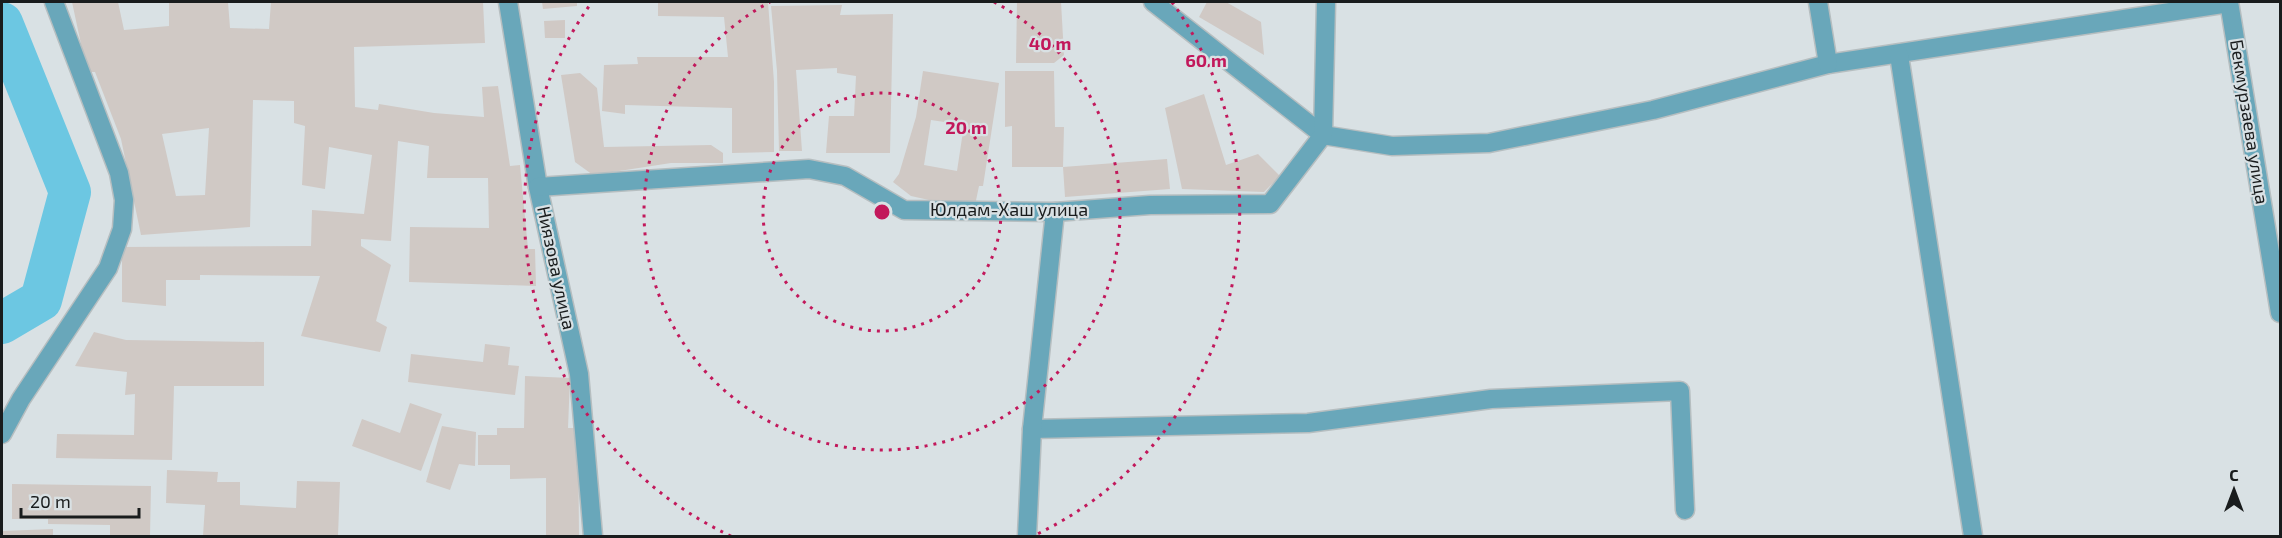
<svg xmlns="http://www.w3.org/2000/svg" width="2282" height="538" viewBox="0 0 2282 538" font-family="'Exo 2',sans-serif">
<style>
.lines{fill:none;stroke-linecap:round;stroke-linejoin:round}
.canal{stroke:#6cc7e2;stroke-width:42}
.building{fill:#d0c9c5;fill-rule:evenodd}
.street-casing{stroke:#b6bec0;stroke-width:21}
.street{stroke:#69a7ba;stroke-width:18}
.ring{fill:none;stroke:#c2185b;stroke-width:3;stroke-dasharray:3 6}
.labels{text-anchor:middle;stroke-width:4.5;stroke-linejoin:round;paint-order:stroke}
.street-label{font-size:18px;fill:#191c1d;stroke:#d9e1e4}
.centre{fill:#c2185b;stroke:#d9e1e4;stroke-width:3}
.ring-label{font-size:18px;text-anchor:middle;font-weight:bold;fill:#c2185b;stroke:#d9e1e4;stroke-width:4.5;stroke-linejoin:round;paint-order:stroke}
</style>
<rect width="100%" height="100%" fill="#d9e1e4"/>
<g class="lines">
<!-- canal -->
<path class="canal" d="M 2,23 L 70,192 L 41,300 L 2,323"/>
</g>
<!-- building -->
<g class="building">
<path d="M 72,2 L 118,2 L 124,30 L 169,26 L 169,2 L 228,2 L 230,28 L 269,29 L 271,2 L 483,2 L 485,43 L 354,47 L 355,107 L 378,110 L 379,104 L 434,113 L 484,117 L 482,87 L 498,86 L 510,166 L 520,165 L 528,249 L 535,249 L 536,286 L 409,282 L 410,227 L 489,228 L 488,178 L 427,178 L 429,146 L 398,141 L 391,241 L 361,239 L 361,246 L 391,265 L 376,321 L 387,327 L 380,352 L 301,336 L 320,276 L 200,275 L 200,280 L 166,280 L 166,306 L 122,302 L 122,247 L 311,246 L 312,210 L 364,214 L 372,155 L 329,147 L 325,189 L 302,185 L 305,126 L 294,123 L 294,101 L 253,100 L 250,227 L 141,235 L 121,139 L 95,72 L 87,72 ZM 209,128 L 205,195 L 176,196 L 162,134 Z"/>
<path d="M 542,2 L 577,2 L 577,6 L 543,9 Z"/>
<path d="M 689,2 L 768,2 L 774,82 L 774,152 L 732,153 L 732,108 L 625,105 L 625,114 L 602,111 L 604,65 L 638,64 L 637,57 L 728,57 L 724,17 L 658,16 L 658,3 Z"/>
<path d="M 1017,2 L 1061,2 L 1064,55 L 1054,63 L 1016,63 Z"/>
<path d="M 1207,2 L 1226,2 L 1261,22 L 1264,55 L 1199,17 Z"/>
<path d="M 842,5 L 840,15 L 893,14 L 890,153 L 826,153 L 829,116 L 854,116 L 856,76 L 837,73 L 837,68 L 796,70 L 802,151 L 779,151 L 777,71 L 771,6 Z"/>
<path d="M 565,20 L 565,38 L 545,38 L 544,21 Z"/>
<path d="M 923,71 L 999,83 L 983,186 L 979,186 L 974,210 L 911,196 L 893,182 L 899,174 L 916,117 ZM 931,120 L 964,125 L 957,171 L 924,165 Z"/>
<path d="M 1005,71 L 1054,71 L 1055,127 L 1064,127 L 1063,167 L 1012,167 L 1012,126 L 1005,127 Z"/>
<path d="M 580,73 L 597,88 L 604,147 L 711,145 L 723,153 L 723,163 L 671,163 L 593,175 L 575,162 L 561,75 Z"/>
<path d="M 1204,94 L 1226,165 L 1258,154 L 1280,176 L 1264,192 L 1182,189 L 1165,108 Z"/>
<path d="M 1167,159 L 1170,189 L 1065,197 L 1063,167 Z"/>
<path d="M 94,332 L 126,340 L 264,342 L 264,386 L 174,386 L 172,460 L 56,458 L 57,434 L 134,435 L 135,394 L 125,395 L 127,372 L 75,366 Z"/>
<path d="M 485,344 L 510,347 L 508,365 L 519,366 L 515,395 L 408,382 L 411,354 L 483,362 Z"/>
<path d="M 525,376 L 570,378 L 568,428 L 578,428 L 579,536 L 546,536 L 546,478 L 510,479 L 510,465 L 478,465 L 478,435 L 497,435 L 497,428 L 524,428 Z"/>
<path d="M 410,403 L 442,414 L 421,471 L 352,446 L 362,419 L 400,433 Z"/>
<path d="M 442,426 L 476,432 L 475,466 L 459,464 L 450,490 L 426,482 Z"/>
<path d="M 167,470 L 218,472 L 217,482 L 240,482 L 240,505 L 296,508 L 297,481 L 340,482 L 338,536 L 203,536 L 205,505 L 166,503 Z"/>
<path d="M 12,484 L 151,486 L 150,536 L 110,536 L 110,525 L 48,524 L 48,519 L 12,519 Z"/>
<path d="M 53,529 L 53,536 L 2,536 L 2,531 Z"/>
</g>
<g class="lines">
<!-- street casing -->
<g class="street-casing">
<g id="street">
<path d="M 508,2 L 538,187 L 579,374 L 593,536"/>
<path d="M 1153,2 L 1323,135 L 1392,146 L 1489,143 L 1653,110 L 1828,64 L 2229,3"/>
<path d="M 1818,2 L 1828,64"/>
<path d="M 2229,2 L 2280,313"/>
<path d="M 1899,55 L 1973,536"/>
<path d="M 538,187 L 809,169 L 845,176 L 904,210 L 1055,212 L 1150,205 L 1270,204 L 1323,135 L 1326,2"/>
<path d="M 1032,429 L 1308,423 L 1491,399 L 1680,391 L 1685,510"/>
<path d="M 2,434 L 21,399 L 108,268 L 122,229 L 124,200 L 119,173 L 54,2"/>
<path d="M 1027,536 L 1032,429 L 1055,212"/>
</g>
</g>
<!-- street -->
<use href="#street" class="street"/>
</g>
<!-- distance rings -->
<g class="ring">
<circle cx="882" cy="212" r="119"/>
<path d="M994 2A238 238 0 1 1 770 2"/>
<path d="M731 536A358 358 0 0 1 592 2M1172 2A358 358 0 0 1 1033 536"/>
</g>
<g class="labels">
<!-- street labels -->
<g class="street-label">
<text transform="translate(2249 122) rotate(81)" y="6">Бекмурзаева улица</text>
<text x="1009" y="216">Юлдам-Хаш улица</text>
<text transform="translate(556 268) rotate(78)" y="6">Ниязова улица</text>
</g>
</g>
<circle cx="882" cy="212" r="9" class="centre"/>
<g class="ring-label">
<text x="1050" y="50">40 m</text>
<text x="1206" y="67">60 m</text>
<text x="966" y="134">20 m</text>
</g>
<!-- border -->
<rect width="2282" height="538" fill="none" stroke="#191c1d" stroke-width="6"/>
<!-- north arrow -->
<g transform="translate(2234 490)" stroke="#d9e1e4" stroke-width="4.5" paint-order="stroke">
<path d="M0-4.5L10 22L0 15L-10 22Z" fill="#191c1d"/>
<text y="-9" font-size="16" font-weight="bold" text-anchor="middle" fill="#191c1d">С</text>
</g>
<!-- scale -->
<path d="M21 508v9h118v-9" fill="none" stroke="#191c1d" stroke-width="3"/>
<text x="30" y="508" font-size="18" fill="#191c1d" stroke="#d9e1e4" stroke-width="4.5" paint-order="stroke">20 m</text>
</svg>
